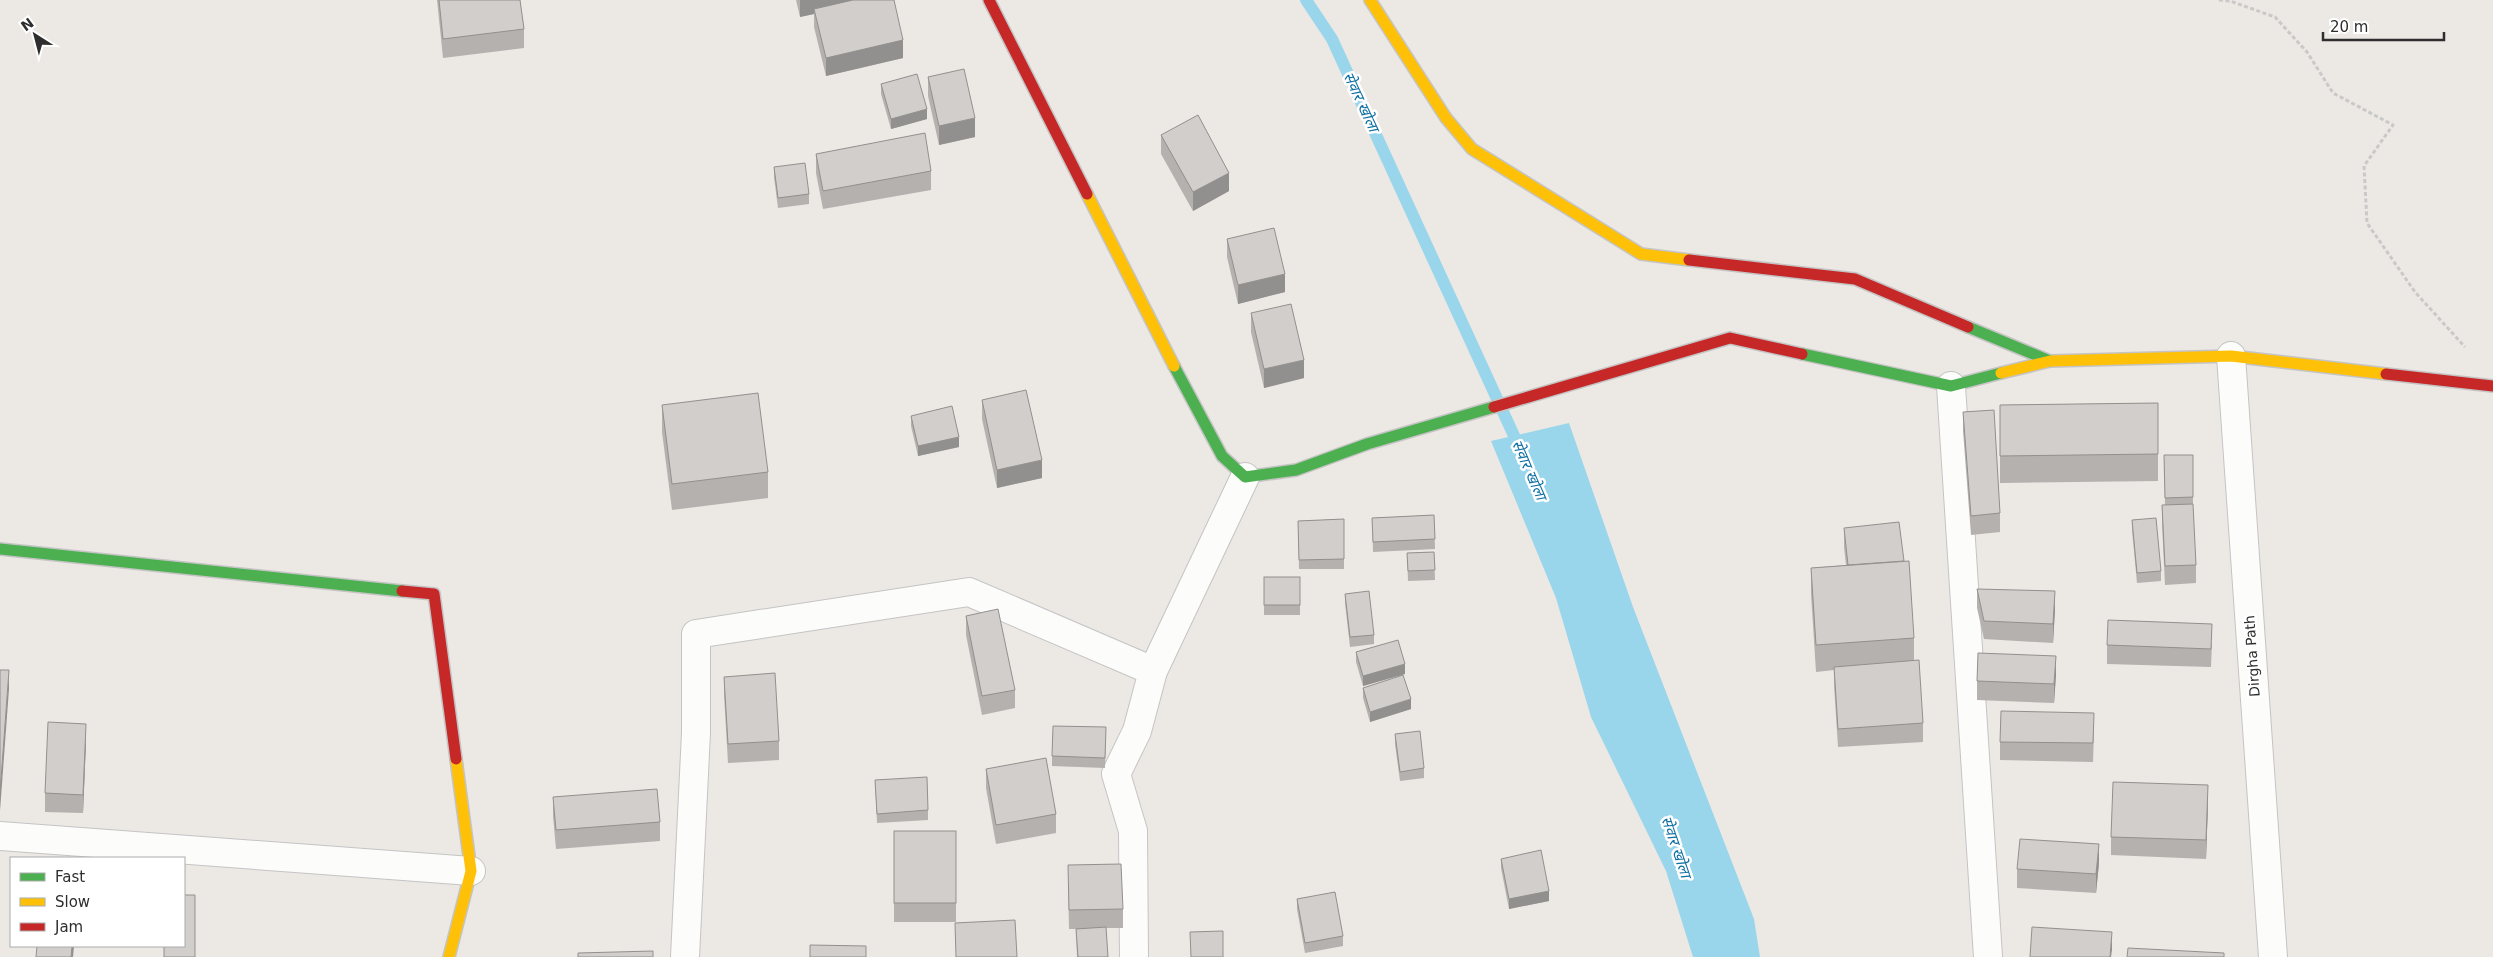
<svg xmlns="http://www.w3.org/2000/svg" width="2493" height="957" viewBox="0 0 2493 957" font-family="'DejaVu Sans','Noto Sans Devanagari',sans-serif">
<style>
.water{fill:#99d6ec}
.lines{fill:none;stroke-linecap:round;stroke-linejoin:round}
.stream{stroke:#99d6ec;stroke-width:12}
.street-casing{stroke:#c5c4c5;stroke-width:30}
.fast-casing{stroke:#c5c4c5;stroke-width:14}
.slow-casing{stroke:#c5c4c5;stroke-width:14}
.jam-casing{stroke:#c5c4c5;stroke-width:14}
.path{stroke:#c9c9c8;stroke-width:3;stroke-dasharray:4 2.5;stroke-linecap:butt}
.street{stroke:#fcfcfb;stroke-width:28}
.fast{stroke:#4caf50;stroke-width:11}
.slow{stroke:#ffc107;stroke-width:11}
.jam{stroke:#c62828;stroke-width:11}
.wall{fill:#b4b1af}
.shaded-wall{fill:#92908e}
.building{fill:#d1cecb;stroke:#92908e}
.labels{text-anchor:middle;stroke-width:5;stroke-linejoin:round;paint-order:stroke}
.street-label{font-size:14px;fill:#2e2e2e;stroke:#fff}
.water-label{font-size:15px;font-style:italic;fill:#0d6fa3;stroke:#fff}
</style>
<rect width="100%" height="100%" fill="#ece8e4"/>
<!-- water -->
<path class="water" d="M 1569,423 L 1633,607 L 1754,919 L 1760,957 L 1693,957 L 1666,871 L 1591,717 L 1556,598 L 1491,441 Z"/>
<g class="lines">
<!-- stream -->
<path class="stream" d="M 1306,0 L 1332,39 L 1521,451"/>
<!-- street casing -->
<g class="street-casing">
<g id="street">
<path d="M 2231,356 L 2273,957"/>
<path d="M 1951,386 L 1988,957"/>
<path d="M 0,836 L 471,871"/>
<path d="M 685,957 L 696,733 L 696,634 L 969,592 L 1153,671"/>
<path d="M 1134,957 L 1133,831 L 1116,774 L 1137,731 L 1153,671 L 1245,477"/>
</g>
</g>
<!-- fast casing -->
<g class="fast-casing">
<g id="fast">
<path d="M 1968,327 L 2050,361"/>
<path d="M 1802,354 L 1951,386 L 2001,373"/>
<path d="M 1174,366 L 1222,456 L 1245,477 L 1296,470 L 1367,444 L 1494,407"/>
<path d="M 0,549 L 402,591"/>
</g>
</g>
<!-- slow casing -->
<g class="slow-casing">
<g id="slow">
<path d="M 1370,0 L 1446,118 L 1472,149 L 1641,254 L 1689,260"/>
<path d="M 1087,194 L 1174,366"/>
<path d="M 2001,373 L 2050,361 L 2231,356 L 2386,374"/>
<path d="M 449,957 L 471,871 L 456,759"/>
</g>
</g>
<!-- jam casing -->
<g class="jam-casing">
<g id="jam">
<path d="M 989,0 L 1087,194"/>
<path d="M 1689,260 L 1855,279 L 1968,327"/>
<path d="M 2386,374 L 2493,386"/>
<path d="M 1494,407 L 1730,338 L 1802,354"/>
<path d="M 402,591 L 434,594 L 456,759"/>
</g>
</g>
<!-- path -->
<path class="path" d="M 2219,0 L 2230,1 L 2275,17 L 2307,52 L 2333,93 L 2393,125 L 2364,166 L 2367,223 L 2415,292 L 2465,347"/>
<!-- street -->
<use href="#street" class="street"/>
<!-- fast -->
<use href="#fast" class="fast"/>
<!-- slow -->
<use href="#slow" class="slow"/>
<!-- jam -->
<use href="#jam" class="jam"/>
</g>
<!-- wall -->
<g class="wall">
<path d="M 437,0 L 520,0 L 524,29 L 524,48 L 443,58 Z"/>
<path d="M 796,0 L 894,0 L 903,58 L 826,76 L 814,27 L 814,14 L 800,17 Z"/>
<path d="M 928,77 L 975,137 L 939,145 L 928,96 Z"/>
<path d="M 881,84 L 927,119 L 891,129 L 881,94 Z"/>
<path d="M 1161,135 L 1229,191 L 1193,211 L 1161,154 Z"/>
<path d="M 816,154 L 931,171 L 931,190 L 823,209 L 816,173 Z"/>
<path d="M 774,167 L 809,194 L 809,204 L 778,208 L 774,177 Z"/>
<path d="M 1227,239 L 1285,292 L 1238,304 L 1227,257 Z"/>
<path d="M 1251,313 L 1304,378 L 1264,388 L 1251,332 Z"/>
<path d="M 982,400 L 1042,478 L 997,488 L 982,419 Z"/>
<path d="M 2158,403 L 2158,481 L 2000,483 L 2000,405 Z"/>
<path d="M 662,405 L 768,472 L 768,498 L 672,510 L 662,432 Z"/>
<path d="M 1963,412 L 2000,513 L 2000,532 L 1971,535 L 1963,431 Z"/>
<path d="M 911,416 L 959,447 L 918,456 L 911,426 Z"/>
<path d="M 2164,455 L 2193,497 L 2193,507 L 2196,565 L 2196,583 L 2165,585 L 2162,524 L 2162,505 L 2165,505 Z"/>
<path d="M 1434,515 L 1435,549 L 1373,552 L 1372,518 Z"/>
<path d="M 1344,519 L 1344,569 L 1299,569 L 1298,521 Z"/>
<path d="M 2132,520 L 2161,571 L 2161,581 L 2137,583 L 2132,530 Z"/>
<path d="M 1844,528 L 1914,638 L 1914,661 L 1923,723 L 1923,742 L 1838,747 L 1834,685 L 1834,670 L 1816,672 L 1811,594 L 1811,568 L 1846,565 L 1844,547 Z"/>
<path d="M 1434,552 L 1435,580 L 1408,581 L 1407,553 Z"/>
<rect x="1264" y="577" width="36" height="38"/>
<path d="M 1977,589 L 2055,610 L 2053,643 L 1984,639 L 1977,608 Z"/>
<path d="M 1345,594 L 1374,635 L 1374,644 L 1350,647 L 1345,603 Z"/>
<path d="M 966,616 L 1015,690 L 1015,708 L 982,715 L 966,635 Z"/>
<path d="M 2212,643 L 2211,667 L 2107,664 L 2107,645 Z"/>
<path d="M 1356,652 L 1405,674 L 1363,686 L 1356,662 Z"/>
<path d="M 2056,675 L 2054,703 L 1977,700 L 1977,681 Z"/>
<path d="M 724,677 L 779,741 L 779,760 L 728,763 L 724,695 Z"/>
<path d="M 1363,688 L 1411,709 L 1370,722 L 1363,698 Z"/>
<path d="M 2094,731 L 2093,762 L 2000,760 L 2000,742 Z"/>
<path d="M 1395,734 L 1424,768 L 1424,778 L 1400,781 L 1395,744 Z"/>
<path d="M 1106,737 L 1105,768 L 1052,766 L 1052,756 Z"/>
<path d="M 86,742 L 83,813 L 45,812 L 45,793 Z"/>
<path d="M 986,769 L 1056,814 L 1056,833 L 996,844 L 986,788 Z"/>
<path d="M 875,780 L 928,810 L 928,820 L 877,823 Z"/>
<path d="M 553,797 L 660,822 L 660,841 L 556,849 L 553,816 Z"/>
<path d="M 2208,804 L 2206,859 L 2111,855 L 2111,837 Z"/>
<rect x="894" y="831" width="62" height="91"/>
<path d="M 1501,859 L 1549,901 L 1509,909 L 1501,868 Z"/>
<path d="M 2099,863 L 2096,893 L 2017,888 L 2017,869 Z"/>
<path d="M 1068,883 L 1123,909 L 1123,928 L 1106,928 L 1108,957 L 1077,957 L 1076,929 L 1069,929 Z"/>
<path d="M 1297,899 L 1343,936 L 1343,946 L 1305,953 L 1297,909 Z"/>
</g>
<!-- shaded-wall -->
<g class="shaded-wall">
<path d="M 800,0 L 868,0 L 814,9 L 814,14 L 800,17 Z"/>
<path d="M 903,40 L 903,58 L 826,76 L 826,58 Z"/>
<path d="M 927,109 L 927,119 L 891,129 L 891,119 Z"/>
<path d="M 975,118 L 975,137 L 939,145 L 939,126 Z"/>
<path d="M 1229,173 L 1229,191 L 1193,211 L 1193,192 Z"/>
<path d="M 1285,274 L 1285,292 L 1238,304 L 1238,285 Z"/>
<path d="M 1304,360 L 1304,378 L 1264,388 L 1264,369 Z"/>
<path d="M 959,437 L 959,447 L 918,456 L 918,446 Z"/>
<path d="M 1042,460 L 1042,478 L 997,488 L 997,470 Z"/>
<path d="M 2055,591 L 2055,610 L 2053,643 L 2053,624 Z"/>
<path d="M 2056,656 L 2056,675 L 2054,703 L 2054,684 Z"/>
<path d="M 1405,664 L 1405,674 L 1363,686 L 1363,676 Z"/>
<path d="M 9,670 L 9,689 L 0,811 L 0,793 Z"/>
<path d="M 1411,699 L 1411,709 L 1370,722 L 1370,712 Z"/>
<path d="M 86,724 L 86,742 L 83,813 L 83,795 Z"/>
<path d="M 2208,785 L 2208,804 L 2206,859 L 2206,840 Z"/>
<path d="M 2099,844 L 2099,863 L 2096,893 L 2096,874 Z"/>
<path d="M 1549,891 L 1549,901 L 1509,909 L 1509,899 Z"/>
<path d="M 2112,932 L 2112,950 L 2111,957 L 2110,957 Z"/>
<path d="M 72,946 L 74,946 L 73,957 L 71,957 Z"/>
</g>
<!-- building -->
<g class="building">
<path d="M 439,0 L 520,0 L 524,29 L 443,39 Z"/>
<path d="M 853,0 L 894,0 L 903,40 L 826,58 L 814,9 Z"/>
<path d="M 964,69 L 975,118 L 939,126 L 928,77 Z"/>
<path d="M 917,74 L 927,109 L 891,119 L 881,84 Z"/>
<path d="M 1198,115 L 1229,173 L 1193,192 L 1161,135 Z"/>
<path d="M 925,133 L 931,171 L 823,191 L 816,154 Z"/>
<path d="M 805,163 L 809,194 L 778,198 L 774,167 Z"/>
<path d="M 1274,228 L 1285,274 L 1238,285 L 1227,239 Z"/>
<path d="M 1291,304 L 1304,360 L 1264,369 L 1251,313 Z"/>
<path d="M 1026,390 L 1042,460 L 997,470 L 982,400 Z"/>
<path d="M 758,393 L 768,472 L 672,484 L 662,405 Z"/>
<path d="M 2158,403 L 2158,454 L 2000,456 L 2000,405 Z"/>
<path d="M 952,406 L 959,437 L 918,446 L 911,416 Z"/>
<path d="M 1994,410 L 2000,513 L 1971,516 L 1963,412 Z"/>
<path d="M 2164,455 L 2193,455 L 2193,497 L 2165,498 Z"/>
<path d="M 2193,504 L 2196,565 L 2165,566 L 2162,505 Z"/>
<path d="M 1434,515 L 1435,539 L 1373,542 L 1372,518 Z"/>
<path d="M 2156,518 L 2161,571 L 2137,573 L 2132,520 Z"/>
<path d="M 1344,519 L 1344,559 L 1299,560 L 1298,521 Z"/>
<path d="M 1899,522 L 1904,561 L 1848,565 L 1844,528 Z"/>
<path d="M 1434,552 L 1435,570 L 1408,571 L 1407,553 Z"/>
<path d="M 1909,561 L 1914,638 L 1816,645 L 1811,568 Z"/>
<rect x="1264" y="577" width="36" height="28"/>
<path d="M 1977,589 L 2055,591 L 2053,624 L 1984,621 Z"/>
<path d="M 1369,591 L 1374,635 L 1350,637 L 1345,594 Z"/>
<path d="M 998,609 L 1015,690 L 982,696 L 966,616 Z"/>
<path d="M 2108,620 L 2212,624 L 2211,649 L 2107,645 Z"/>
<path d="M 1398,640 L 1405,664 L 1363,676 L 1356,652 Z"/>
<path d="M 1978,653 L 2056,656 L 2054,684 L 1977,681 Z"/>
<path d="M 1919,660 L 1923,723 L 1838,729 L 1834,667 Z"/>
<path d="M 0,670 L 9,670 L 0,793 Z"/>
<path d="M 775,673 L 779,741 L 728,744 L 724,677 Z"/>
<path d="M 1403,675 L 1411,699 L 1370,712 L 1363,688 Z"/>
<path d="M 2001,711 L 2094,713 L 2093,743 L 2000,742 Z"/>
<path d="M 48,722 L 86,724 L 83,795 L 45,793 Z"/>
<path d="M 1053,726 L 1106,727 L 1105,758 L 1052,756 Z"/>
<path d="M 1420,731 L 1424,768 L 1400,772 L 1395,734 Z"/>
<path d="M 1046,758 L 1056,814 L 996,825 L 986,769 Z"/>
<path d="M 927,777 L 928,810 L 877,814 L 875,780 Z"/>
<path d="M 2113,782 L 2208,785 L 2206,840 L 2111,837 Z"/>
<path d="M 657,789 L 660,822 L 556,830 L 553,797 Z"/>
<rect x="894" y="831" width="62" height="72"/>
<path d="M 2020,839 L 2099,844 L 2096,874 L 2017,869 Z"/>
<path d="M 1541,850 L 1549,891 L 1509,899 L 1501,859 Z"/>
<path d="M 1121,864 L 1123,909 L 1069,910 L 1068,865 Z"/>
<path d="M 1335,892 L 1343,936 L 1305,943 L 1297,899 Z"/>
<path d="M 184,895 L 195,895 L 195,957 L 164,957 L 164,946 L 184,946 Z"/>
<path d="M 1015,920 L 1017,957 L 956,957 L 955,923 Z"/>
<path d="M 1106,927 L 1108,957 L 1078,957 L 1076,929 Z"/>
<path d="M 2032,927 L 2112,932 L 2110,957 L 2030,957 Z"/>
<path d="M 1223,931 L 1223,957 L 1191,957 L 1190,932 Z"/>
<path d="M 810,945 L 866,946 L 866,957 L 810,957 Z"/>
<path d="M 37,946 L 72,946 L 71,957 L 36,957 Z"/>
<path d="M 2128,948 L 2224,953 L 2224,957 L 2127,957 Z"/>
<path d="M 653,951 L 653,957 L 578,957 L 578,953 Z"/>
</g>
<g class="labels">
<!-- street labels -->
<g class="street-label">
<text transform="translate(2252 656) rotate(-94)" y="5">Dirgha Path</text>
</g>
<!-- water labels -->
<g class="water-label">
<text transform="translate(1361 102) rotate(65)" y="5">सेवार खोला</text>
<text transform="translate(1529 470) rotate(66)" y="5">सेवार खोला</text>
<text transform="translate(1676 847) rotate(71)" y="5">सेवार खोला</text>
</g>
</g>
<!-- legend -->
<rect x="10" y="857" width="175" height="90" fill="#ffffff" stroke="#ababab"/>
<rect x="20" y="873" width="25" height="8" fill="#4caf50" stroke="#ababab"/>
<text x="55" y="882" font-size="15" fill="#2e2e2e">Fast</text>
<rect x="20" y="898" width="25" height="8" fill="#ffc107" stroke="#ababab"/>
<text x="55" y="907" font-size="15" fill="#2e2e2e">Slow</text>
<rect x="20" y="923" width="25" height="8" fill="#c62828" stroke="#ababab"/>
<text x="55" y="932" font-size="15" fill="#2e2e2e">Jam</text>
<!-- north arrow -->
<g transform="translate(35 35) rotate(324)" stroke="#ffffff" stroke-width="4" paint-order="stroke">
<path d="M0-4L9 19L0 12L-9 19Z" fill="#2e2e2e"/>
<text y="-8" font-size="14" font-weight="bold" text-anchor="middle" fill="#2e2e2e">N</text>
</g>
<!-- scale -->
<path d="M2323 32v8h121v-8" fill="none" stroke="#2e2e2e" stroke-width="2.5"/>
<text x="2330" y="32" font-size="15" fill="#2e2e2e" stroke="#ffffff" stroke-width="4" paint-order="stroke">20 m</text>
</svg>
